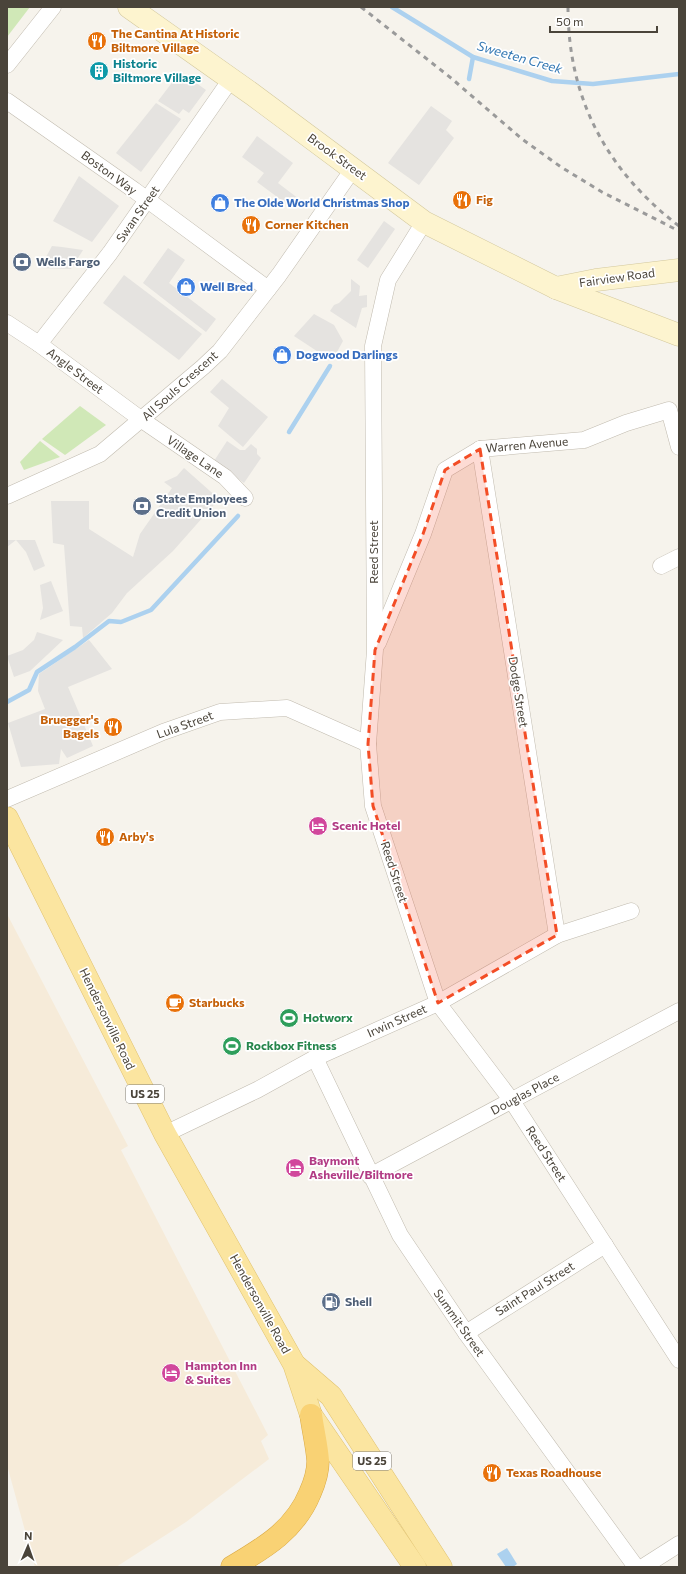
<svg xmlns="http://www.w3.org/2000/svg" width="686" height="1574" viewBox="0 0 686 1574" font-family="Commissioner,sans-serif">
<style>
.commercial{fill:#f6ebd9}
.green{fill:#d0e8b7}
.parking{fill:#e5e3e0}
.water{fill:#acd1ef}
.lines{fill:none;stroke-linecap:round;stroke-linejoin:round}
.stream{stroke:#acd1ef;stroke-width:4.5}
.minor-casing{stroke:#c1bbaf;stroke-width:17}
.secondary-casing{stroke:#d3c89d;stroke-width:23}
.primary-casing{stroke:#e1c36f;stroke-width:23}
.motorway-casing{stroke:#d9a843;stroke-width:23}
.minor{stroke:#fff;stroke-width:16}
.secondary{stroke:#fdf4cf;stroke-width:22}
.primary{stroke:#fbe5a0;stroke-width:22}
.motorway{stroke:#f9d274;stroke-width:22}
.rail{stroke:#9a9a9a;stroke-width:3;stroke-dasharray:5 5;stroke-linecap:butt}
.marked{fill:#f34d26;fill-opacity:0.2;stroke:#f34d26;stroke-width:3;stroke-dasharray:8 5;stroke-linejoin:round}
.labels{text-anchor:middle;stroke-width:3.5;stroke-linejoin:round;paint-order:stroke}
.shield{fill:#fff;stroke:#807c75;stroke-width:1}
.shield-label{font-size:11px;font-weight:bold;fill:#4a443a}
.food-label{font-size:12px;font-weight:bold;fill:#c56008;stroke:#fff;text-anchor:start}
.culture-label{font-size:12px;font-weight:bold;fill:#0d838f;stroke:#fff;text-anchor:start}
.street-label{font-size:12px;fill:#4a443a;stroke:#fff}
.shop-label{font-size:12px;font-weight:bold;fill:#366cbe;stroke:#fff;text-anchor:start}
.service-label{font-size:12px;font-weight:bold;fill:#4e5e75;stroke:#fff;text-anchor:start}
.hotel-label{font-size:12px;font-weight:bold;fill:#b23c85;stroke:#fff;text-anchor:start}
.leisure-label{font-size:12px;font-weight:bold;fill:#27864d;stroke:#fff;text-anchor:start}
.water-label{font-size:13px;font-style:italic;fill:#3579b4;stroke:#fff}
</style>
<rect width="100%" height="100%" fill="#f6f3ec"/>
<!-- commercial -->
<path class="commercial" d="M 7,914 L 128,1146 L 121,1150 L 268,1435 L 261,1441 L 269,1459 L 186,1522 L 116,1567 L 35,1567 L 7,1465 Z"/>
<!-- green -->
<g class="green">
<path d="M 7,7 L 30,7 L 7,37 Z"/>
<path d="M 80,406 L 106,425 L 65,455 L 42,439 Z"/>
<path d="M 40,441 L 60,457 L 24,470 L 20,462 Z"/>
</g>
<!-- parking -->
<g class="parking">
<path d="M 185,75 L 206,90 L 189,113 L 183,109 L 179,114 L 158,101 L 174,80 L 179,83 Z"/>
<path d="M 156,103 L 181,119 L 141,172 L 116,153 Z"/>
<path d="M 431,106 L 452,121 L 446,130 L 454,138 L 419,185 L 388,163 Z"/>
<path d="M 257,136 L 293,163 L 278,183 L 299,199 L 292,208 L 257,182 L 264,173 L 242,157 Z"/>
<path d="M 79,176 L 119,206 L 92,242 L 53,221 Z"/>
<path d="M 384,221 L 395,229 L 368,268 L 357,260 Z"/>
<path d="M 52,246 L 62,247 L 83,250 L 71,269 L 40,268 Z"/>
<path d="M 168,248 L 185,260 L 169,283 L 216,319 L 206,332 L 143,283 Z"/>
<path d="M 124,275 L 202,334 L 179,360 L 103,303 Z"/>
<path d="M 351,279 L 360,286 L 359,296 L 367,295 L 367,307 L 362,308 L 356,328 L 330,311 L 334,305 L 339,303 L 351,291 Z"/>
<path d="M 314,314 L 334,325 L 343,341 L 332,361 L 294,336 Z"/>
<path d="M 222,379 L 268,417 L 243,447 L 218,426 L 229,408 L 210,392 Z"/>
<path d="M 227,441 L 240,450 L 245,450 L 251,444 L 257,449 L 257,454 L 261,458 L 244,483 L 214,461 Z"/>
<path d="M 184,468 L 219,499 L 173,551 L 127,593 L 112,613 L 83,638 L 82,627 L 70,626 L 64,545 L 53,543 L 51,501 L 89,501 L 89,529 L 133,557 L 140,534 L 172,488 L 164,482 L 177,476 Z"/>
<path d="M 7,540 L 35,540 L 45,566 L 34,571 L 26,552 L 16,540 L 7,547 Z"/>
<path d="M 51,581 L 63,611 L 40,620 L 43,608 L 40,585 Z"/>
<path d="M 37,632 L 63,640 L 30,671 L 14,677 L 7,656 L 23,650 L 34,640 Z"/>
<path d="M 89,640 L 112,669 L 68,687 L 93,746 L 67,758 L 61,749 L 59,764 L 21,767 L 8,723 L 45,709 L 38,691 L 39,674 Z"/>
</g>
<!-- water -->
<path class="water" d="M 507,1548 L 517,1564 L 513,1567 L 506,1567 L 497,1554 Z"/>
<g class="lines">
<!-- stream -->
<g class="stream">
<path d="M 392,7 L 473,57 L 552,81 L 593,84 L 679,74"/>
<path d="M 469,79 L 473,57"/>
<path d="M 289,432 L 330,366"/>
<path d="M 7,702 L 29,690 L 37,672 L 75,647 L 109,621 L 121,622 L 151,610 L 238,516"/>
</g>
<!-- minor casing -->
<g class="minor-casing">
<g id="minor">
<path d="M 7,65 L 53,7"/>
<path d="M 7,101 L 134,190 L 268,289"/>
<path d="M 424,222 L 388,280 L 373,346 L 375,650 L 368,744 L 373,806 L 438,1003 L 512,1101 L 679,1360"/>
<path d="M 7,323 L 39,344 L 142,420 L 225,477 L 245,498"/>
<path d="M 39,344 L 110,253 L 231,79"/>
<path d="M 480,449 L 557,935"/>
<path d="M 7,496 L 100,454 L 203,367 L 220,351 L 279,275 L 353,169"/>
<path d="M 661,566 L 679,557"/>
<path d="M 378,643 L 423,534 L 445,470 L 480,449 L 584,440 L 626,423 L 669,410 L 679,447"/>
<path d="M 7,799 L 163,732 L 220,712 L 287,708 L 368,744"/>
<path d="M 315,1058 L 400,1235 L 466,1333 L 636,1567"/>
<path d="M 165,1134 L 257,1090 L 315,1058 L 438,1003 L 557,935 L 631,911"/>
<path d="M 370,1176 L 679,1011"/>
<path d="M 466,1333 L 605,1245"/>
<path d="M 643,1567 L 679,1544"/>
</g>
</g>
<!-- secondary casing -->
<g class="secondary-casing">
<g id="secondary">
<path d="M 129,7 L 252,94 L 424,222 L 556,288 L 679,335"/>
<path d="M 556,288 L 596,280 L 679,270"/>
</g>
</g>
<!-- primary casing -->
<g class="primary-casing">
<g id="primary">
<path d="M 7,818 L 165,1134 L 294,1364 L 311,1415 L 415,1567"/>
<path d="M 295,1365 L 331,1396 L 441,1567"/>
</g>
</g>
<!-- motorway casing -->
<g class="motorway-casing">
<path id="motorway" d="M 232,1567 C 264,1548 295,1530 310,1493 C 314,1484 318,1471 318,1461 C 317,1446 313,1430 311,1415"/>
</g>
<!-- minor -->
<use href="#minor" class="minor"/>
<!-- secondary -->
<use href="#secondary" class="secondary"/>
<!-- primary -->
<use href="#primary" class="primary"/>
<!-- motorway -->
<use href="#motorway" class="motorway"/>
<!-- rail -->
<g class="rail">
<path d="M 361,7 L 451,78 L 522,139 L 561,167 L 602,192 L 679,231"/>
<path d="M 568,7 C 568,99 607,171 679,226"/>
</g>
</g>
<!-- marked area -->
<path class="marked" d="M 480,449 L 557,935 L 438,1003 L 373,806 L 368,744 L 375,650 L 423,534 L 445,470 Z"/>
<!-- icons -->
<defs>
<g id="restaurant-disc" transform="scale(1)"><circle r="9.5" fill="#e8710a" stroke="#fff"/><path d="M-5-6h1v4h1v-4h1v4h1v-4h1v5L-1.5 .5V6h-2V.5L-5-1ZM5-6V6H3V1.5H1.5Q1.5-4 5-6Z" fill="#fff"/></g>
<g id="building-disc" transform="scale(1)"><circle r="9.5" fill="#0f9aa8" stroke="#fff"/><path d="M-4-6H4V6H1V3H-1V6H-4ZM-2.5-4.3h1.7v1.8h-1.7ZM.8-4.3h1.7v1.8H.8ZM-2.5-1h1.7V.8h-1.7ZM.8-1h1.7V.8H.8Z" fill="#fff"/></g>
<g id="shop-disc" transform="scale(1)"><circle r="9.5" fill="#3f7fe0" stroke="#fff"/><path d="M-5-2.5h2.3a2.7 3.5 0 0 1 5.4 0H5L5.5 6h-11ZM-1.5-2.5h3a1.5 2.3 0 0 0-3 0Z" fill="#fff"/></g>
<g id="bank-disc" transform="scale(1)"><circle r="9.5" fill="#5c6f8a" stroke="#fff"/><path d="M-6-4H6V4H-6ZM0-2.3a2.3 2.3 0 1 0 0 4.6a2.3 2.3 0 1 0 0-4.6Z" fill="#fff"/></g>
<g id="hotel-disc" transform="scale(1)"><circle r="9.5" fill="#d1479c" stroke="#fff"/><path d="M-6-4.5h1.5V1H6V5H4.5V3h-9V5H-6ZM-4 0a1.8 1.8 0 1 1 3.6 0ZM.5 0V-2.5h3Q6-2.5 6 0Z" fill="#fff"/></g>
<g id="cafe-disc" transform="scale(1)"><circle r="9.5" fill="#e8710a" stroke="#fff"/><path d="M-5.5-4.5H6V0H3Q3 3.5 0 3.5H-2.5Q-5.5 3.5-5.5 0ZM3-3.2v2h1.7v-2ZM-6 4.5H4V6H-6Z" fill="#fff"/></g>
<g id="stadium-disc" transform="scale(1)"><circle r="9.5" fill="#2e9e5b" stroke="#fff"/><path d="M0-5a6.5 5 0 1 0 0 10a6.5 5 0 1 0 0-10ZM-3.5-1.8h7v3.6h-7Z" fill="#fff"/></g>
<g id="fuel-disc" transform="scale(1)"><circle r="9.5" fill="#5c6f8a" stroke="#fff"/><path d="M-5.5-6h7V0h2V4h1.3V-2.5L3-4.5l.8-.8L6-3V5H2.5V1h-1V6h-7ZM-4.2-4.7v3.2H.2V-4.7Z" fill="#fff"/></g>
</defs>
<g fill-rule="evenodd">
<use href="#restaurant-disc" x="97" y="41"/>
<use href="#building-disc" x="99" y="71"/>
<use href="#restaurant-disc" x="462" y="200"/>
<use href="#shop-disc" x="220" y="203"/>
<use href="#restaurant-disc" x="251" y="225"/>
<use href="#bank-disc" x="22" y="262"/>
<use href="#shop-disc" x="186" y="287"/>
<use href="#shop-disc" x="282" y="355"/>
<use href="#bank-disc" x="142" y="506"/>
<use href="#restaurant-disc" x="113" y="727"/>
<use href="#hotel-disc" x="318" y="826"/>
<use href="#restaurant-disc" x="105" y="837"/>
<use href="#cafe-disc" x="175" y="1003"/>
<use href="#stadium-disc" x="289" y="1018"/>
<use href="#stadium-disc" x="232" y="1046"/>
<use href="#hotel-disc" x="295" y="1168"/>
<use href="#fuel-disc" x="331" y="1302"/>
<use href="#hotel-disc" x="171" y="1373"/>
<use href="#restaurant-disc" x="492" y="1473"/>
</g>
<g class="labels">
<!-- shield labels -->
<g class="shield">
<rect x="126" y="1085" width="38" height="18" rx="3"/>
<rect x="353" y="1452" width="38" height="18" rx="3"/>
</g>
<g class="shield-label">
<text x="145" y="1098">US 25</text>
<text x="372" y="1465">US 25</text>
</g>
<!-- food labels -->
<g class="food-label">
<text x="111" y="38">The Cantina At Historic<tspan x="111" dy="14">Biltmore Village</tspan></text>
<text x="476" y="204">Fig</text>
<text x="265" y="229">Corner Kitchen</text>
<text x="99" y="724" text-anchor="end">Bruegger's<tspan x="99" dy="14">Bagels</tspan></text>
<text x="119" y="841">Arby's</text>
<text x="189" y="1007">Starbucks</text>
<text x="506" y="1477">Texas Roadhouse</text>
</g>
<!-- culture labels -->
<g class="culture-label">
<text x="113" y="68">Historic<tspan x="113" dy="14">Biltmore Village</tspan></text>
</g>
<!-- street labels -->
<g class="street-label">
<text transform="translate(337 157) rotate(36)" y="4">Brook Street</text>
<text transform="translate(109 173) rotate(36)" y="4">Boston Way</text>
<text transform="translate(138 214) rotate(-55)" y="4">Swan Street</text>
<text transform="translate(617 278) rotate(-8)" y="4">Fairview Road</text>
<text transform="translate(75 371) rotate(37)" y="4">Angle Street</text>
<text transform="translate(180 386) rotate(-42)" y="4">All Souls Crescent</text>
<text transform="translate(527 445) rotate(-5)" y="4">Warren Avenue</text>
<text transform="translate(195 457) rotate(34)" y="4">Village Lane</text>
<text transform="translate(374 552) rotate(-90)" y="4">Reed Street</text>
<text transform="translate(518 692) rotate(81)" y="4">Dodge Street</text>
<text transform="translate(185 725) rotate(-20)" y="4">Lula Street</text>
<text transform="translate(394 872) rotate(72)" y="4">Reed Street</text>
<text transform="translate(107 1019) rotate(64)" y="4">Hendersonville Road</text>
<text transform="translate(397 1021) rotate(-24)" y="4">Irwin Street</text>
<text transform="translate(525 1094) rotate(-28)" y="4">Douglas Place</text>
<text transform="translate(546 1154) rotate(57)" y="4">Reed Street</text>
<text transform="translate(535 1289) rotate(-32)" y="4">Saint Paul Street</text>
<text transform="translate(260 1304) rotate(61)" y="4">Hendersonville Road</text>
<text transform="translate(459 1323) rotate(55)" y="4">Summit Street</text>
</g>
<!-- shop labels -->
<g class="shop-label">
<text x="234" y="207">The Olde World Christmas Shop</text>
<text x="200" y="291">Well Bred</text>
<text x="296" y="359">Dogwood Darlings</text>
</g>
<!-- service labels -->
<g class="service-label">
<text x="36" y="266">Wells Fargo</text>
<text x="156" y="503">State Employees<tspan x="156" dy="14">Credit Union</tspan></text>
<text x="345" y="1306">Shell</text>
</g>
<!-- hotel labels -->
<g class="hotel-label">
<text x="332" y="830">Scenic Hotel</text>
<text x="309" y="1165">Baymont<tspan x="309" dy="14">Asheville/Biltmore</tspan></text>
<text x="185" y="1370">Hampton Inn<tspan x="185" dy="14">&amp; Suites</tspan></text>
</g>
<!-- leisure labels -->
<g class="leisure-label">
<text x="303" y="1022">Hotworx</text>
<text x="246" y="1050">Rockbox Fitness</text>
</g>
<!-- water labels -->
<g class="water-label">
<text transform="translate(520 57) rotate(16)" y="5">Sweeten Creek</text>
</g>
</g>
<!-- border -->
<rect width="686" height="1574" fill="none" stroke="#4a443a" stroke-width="16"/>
<!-- north arrow -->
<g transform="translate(28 1546) rotate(2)" stroke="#ffffff" stroke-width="3" paint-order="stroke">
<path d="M0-3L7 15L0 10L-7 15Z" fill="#4a443a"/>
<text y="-6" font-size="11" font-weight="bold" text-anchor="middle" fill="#4a443a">N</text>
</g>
<!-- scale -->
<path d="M550 26v6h107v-6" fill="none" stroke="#4a443a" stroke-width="2"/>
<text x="556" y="26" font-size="12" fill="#4a443a" stroke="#ffffff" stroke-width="3" paint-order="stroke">50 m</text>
</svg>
